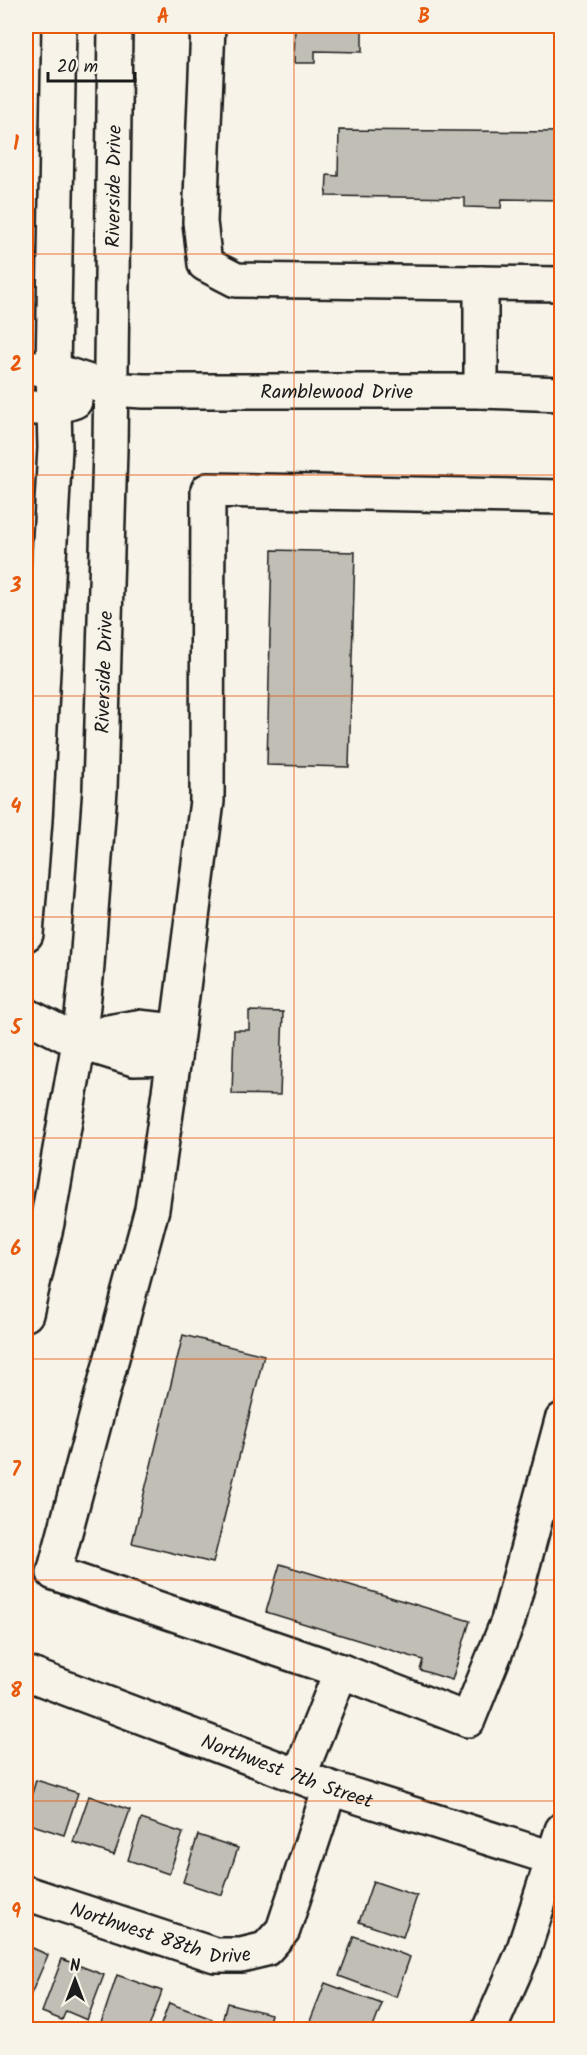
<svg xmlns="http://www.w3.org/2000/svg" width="587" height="2055" viewBox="0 0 587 2055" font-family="Kalam,sans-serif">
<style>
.building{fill:#c0beb5;stroke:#1c1c1c;stroke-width:1.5}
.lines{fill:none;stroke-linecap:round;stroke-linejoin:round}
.minor-casing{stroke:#1c1c1c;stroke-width:38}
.minor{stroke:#f7f3e8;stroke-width:33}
.grid{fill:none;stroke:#e8590c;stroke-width:1.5;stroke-opacity:0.55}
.labels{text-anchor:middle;stroke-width:6;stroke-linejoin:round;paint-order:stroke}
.street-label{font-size:20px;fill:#1c1c1c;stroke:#f7f3e8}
.neatline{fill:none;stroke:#e8590c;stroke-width:2}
.grid-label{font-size:20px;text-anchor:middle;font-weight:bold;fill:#e8590c}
</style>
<rect width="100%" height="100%" fill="#f7f3e8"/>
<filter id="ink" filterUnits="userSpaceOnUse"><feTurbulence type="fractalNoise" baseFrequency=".0167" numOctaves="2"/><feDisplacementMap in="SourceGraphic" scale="12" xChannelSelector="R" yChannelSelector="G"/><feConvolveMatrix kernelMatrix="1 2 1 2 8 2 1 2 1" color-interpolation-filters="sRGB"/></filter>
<g filter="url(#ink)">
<!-- building -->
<g class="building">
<path d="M 295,26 L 362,26 L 362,52 L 315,51 L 315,63 L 294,63 Z"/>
<path d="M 339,130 L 562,132 L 562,200 L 502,199 L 501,208 L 465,207 L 465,198 L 326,196 L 327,175 L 338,176 Z"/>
<path d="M 272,550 L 355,552 L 349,767 L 267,765 Z"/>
<path d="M 249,1011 L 283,1012 L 280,1095 L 232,1094 L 234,1030 L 249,1030 Z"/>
<path d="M 183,1335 L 264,1355 L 213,1563 L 132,1543 Z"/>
<path d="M 280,1564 L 470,1621 L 452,1680 L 420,1670 L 423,1660 L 266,1612 Z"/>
<path d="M 36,1780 L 78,1793 L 64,1835 L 26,1823 L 26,1814 Z"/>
<path d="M 89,1796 L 130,1810 L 114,1855 L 73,1842 Z"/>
<path d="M 141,1819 L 183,1833 L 169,1874 L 128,1860 Z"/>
<path d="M 198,1835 L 238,1848 L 222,1895 L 183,1882 Z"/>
<path d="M 373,1881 L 417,1896 L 403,1937 L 359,1922 Z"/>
<path d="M 354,1936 L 410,1957 L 396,1997 L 339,1976 Z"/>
<path d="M 26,1945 L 48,1955 L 31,1994 L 26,1991 Z"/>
<path d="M 62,1959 L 104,1975 L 87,2020 L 66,2011 L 62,2020 L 42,2012 Z"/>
<path d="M 117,1975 L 162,1991 L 148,2030 L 109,2030 L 100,2026 Z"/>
<path d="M 325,1983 L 382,2004 L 372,2030 L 331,2030 L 310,2021 Z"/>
<path d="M 169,2003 L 212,2019 L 208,2030 L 159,2030 Z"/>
<path d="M 227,2003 L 271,2014 L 267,2030 L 220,2030 Z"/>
</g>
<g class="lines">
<!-- minor casing -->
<g class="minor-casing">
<g id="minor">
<path d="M 208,26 L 200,222 L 205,264 L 236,280 L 562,284"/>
<path d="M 481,283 L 481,391"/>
<path id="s1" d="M 26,367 L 53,370 L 111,389 L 143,391 L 481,391 L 562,394"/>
<path d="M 26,408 L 54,408 L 75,401"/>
<path d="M 562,497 L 208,490 L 207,801 L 174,1058 L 152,1209 L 54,1573 L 341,1671 L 468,1720 L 508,1621 L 562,1420"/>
<path d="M 26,934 L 35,820 L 55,448 L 53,370 L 59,26"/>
<path d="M 26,1015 L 79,1042 L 134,1059 L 174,1058"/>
<path d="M 79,1042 L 108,1032 L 137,1027 L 177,1031"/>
<path id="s2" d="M 26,1314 L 47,1223 L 79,1042 L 86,978 L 100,790 L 110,449 L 115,26"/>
<path id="s3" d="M 26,1673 L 330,1788 L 552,1858"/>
<path d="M 299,1776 L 341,1671"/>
<path id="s4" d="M 26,1893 L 215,1955 L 241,1955 L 266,1949 L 283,1930 L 330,1788"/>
<path d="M 489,2030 L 522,1955 L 562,1830"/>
</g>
</g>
<!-- minor -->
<use href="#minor" class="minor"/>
</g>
</g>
<!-- grid -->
<path class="grid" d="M 294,26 L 294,2030M 26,254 L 562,254M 26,475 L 562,475M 26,696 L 562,696M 26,917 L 562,917M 26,1138 L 562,1138M 26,1359 L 562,1359M 26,1580 L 562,1580M 26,1801 L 562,1801"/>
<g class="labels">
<!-- street labels -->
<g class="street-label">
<text dy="7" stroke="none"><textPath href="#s2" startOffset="1134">Riverside Drive</textPath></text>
<text dy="7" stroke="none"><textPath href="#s1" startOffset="314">Ramblewood Drive</textPath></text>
<text dy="7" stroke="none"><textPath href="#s2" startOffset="648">Riverside Drive</textPath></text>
<text dy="7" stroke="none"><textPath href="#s3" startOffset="279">Northwest 7th Street</textPath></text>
<text dy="7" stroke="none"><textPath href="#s4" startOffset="141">Northwest 88th Drive</textPath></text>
</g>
</g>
<!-- margin -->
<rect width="587" height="2055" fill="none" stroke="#f7f3e8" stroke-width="66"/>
<!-- north arrow -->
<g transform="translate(75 1980)" stroke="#f7f3e8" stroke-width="4.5" paint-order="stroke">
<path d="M0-4.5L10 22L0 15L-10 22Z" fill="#1c1c1c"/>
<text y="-9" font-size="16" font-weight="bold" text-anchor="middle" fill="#1c1c1c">N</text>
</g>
<!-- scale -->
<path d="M48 72v9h87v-9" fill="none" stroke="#1c1c1c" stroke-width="3"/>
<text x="57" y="72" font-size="18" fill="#1c1c1c" stroke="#f7f3e8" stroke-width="4.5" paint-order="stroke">20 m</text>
<rect x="33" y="33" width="521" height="1989" class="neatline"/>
<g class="grid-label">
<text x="163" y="23">A</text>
<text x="424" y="23">B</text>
<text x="16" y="150">1</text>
<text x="16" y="371">2</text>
<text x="16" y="592">3</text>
<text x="16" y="813">4</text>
<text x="16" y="1034">5</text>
<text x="16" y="1255">6</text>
<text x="16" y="1476">7</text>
<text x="16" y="1697">8</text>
<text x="16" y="1918">9</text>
</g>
</svg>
